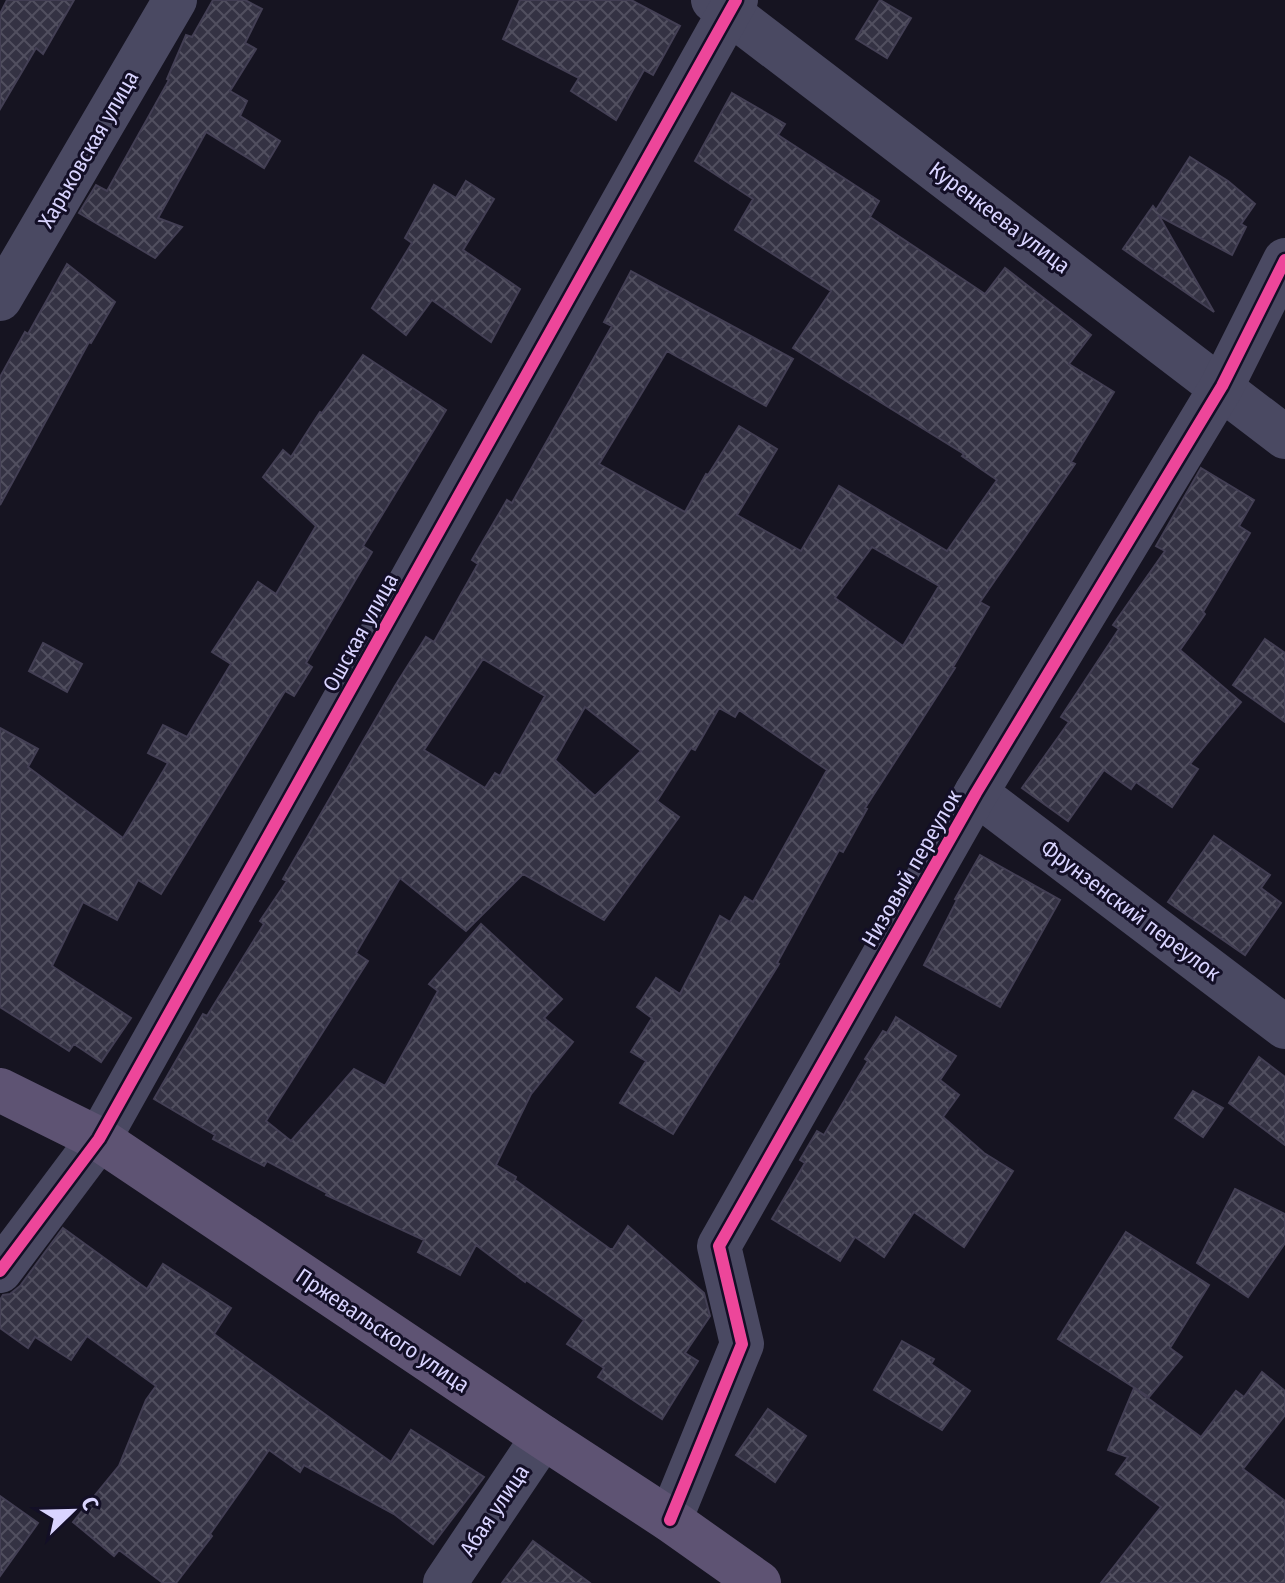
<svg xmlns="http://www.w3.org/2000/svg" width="1285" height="1583" viewBox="0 0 1285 1583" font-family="'Fira Sans Condensed',sans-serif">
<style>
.building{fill:url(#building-cross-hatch);stroke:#433f54;stroke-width:2;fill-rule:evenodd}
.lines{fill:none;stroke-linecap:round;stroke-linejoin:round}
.minor{stroke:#4a4962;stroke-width:44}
.major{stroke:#5e5373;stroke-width:44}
.cycleway-casing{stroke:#130f26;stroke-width:17}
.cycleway{stroke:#ed469a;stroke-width:12}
.labels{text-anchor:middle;stroke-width:6;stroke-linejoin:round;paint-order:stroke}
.street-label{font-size:22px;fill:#d9d4ff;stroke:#130f26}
</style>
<defs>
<pattern id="building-cross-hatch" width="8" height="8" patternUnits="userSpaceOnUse" patternTransform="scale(2)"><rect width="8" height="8" fill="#343243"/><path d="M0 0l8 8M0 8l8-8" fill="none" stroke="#514f5f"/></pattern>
</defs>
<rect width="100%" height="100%" fill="#161421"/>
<!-- building -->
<g class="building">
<path d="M 7,0 L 74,0 L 43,54 L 36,48 L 0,109 L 0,14 Z"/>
<path d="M 213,0 L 245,0 L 262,9 L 245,43 L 256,49 L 230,91 L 247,101 L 240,116 L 280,141 L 264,168 L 206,132 L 158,218 L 182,227 L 155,258 L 79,213 L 96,185 L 107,191 L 169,80 L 167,79 L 186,35 L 192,37 Z"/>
<path d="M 520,0 L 631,0 L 680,26 L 653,75 L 644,70 L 616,120 L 571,91 L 579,78 L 503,39 Z"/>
<path d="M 880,0 L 911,18 L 887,58 L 856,39 Z"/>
<path d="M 732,93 L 785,124 L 778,135 L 879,201 L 870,217 L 985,294 L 1005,268 L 1091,335 L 1069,364 L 1114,392 L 1071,462 L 1075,464 L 980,602 L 989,607 L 953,667 L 955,668 L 865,808 L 867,809 L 843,852 L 839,850 L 777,963 L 779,964 L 673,1134 L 620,1103 L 646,1061 L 631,1052 L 652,1018 L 637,1007 L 656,978 L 680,994 L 720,916 L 730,922 L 745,897 L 753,902 L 827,770 L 739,710 L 735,717 L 719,708 L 695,750 L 691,748 L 657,801 L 679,817 L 604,920 L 523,874 L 466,931 L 400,878 L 356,953 L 368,961 L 266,1121 L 291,1141 L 354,1069 L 385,1086 L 438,991 L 429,984 L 481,924 L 562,999 L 544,1018 L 573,1042 L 531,1094 L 496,1165 L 516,1177 L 515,1180 L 610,1249 L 613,1249 L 628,1226 L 704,1293 L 710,1316 L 685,1353 L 698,1361 L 662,1419 L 598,1377 L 604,1368 L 567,1344 L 584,1320 L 526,1280 L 525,1282 L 476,1245 L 460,1275 L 418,1252 L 424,1240 L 326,1195 L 327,1193 L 267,1161 L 264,1166 L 213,1139 L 215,1135 L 154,1099 L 203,1014 L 207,1016 L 264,924 L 260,921 L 287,881 L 283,879 L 395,686 L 426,637 L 434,642 L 478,564 L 472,560 L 507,500 L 512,503 L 612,326 L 604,322 L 631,271 L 793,359 L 766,406 L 667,351 L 599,464 L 685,512 L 706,474 L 708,475 L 739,426 L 777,449 L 737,515 L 801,551 L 839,486 L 947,551 L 997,480 L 962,456 L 964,454 L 793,348 L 831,291 L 735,230 L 753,199 L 695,161 ZM 872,547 L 939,586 L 903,646 L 835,598 ZM 483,659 L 545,696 L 500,776 L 495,773 L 485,788 L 424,750 ZM 585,707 L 641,751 L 595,796 L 555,760 Z"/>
<path d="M 1190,157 L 1228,181 L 1255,204 L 1241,224 L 1246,227 L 1232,255 L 1159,216 L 1214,312 L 1123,249 L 1153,206 L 1156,210 Z"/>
<path d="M 466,181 L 494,199 L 463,250 L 520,289 L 491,342 L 432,300 L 406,335 L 372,308 L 412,243 L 405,238 L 434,185 L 456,198 Z"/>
<path d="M 67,264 L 115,302 L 91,343 L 89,342 L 0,505 L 0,377 L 25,332 L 28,334 Z"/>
<path d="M 363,355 L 446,410 L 363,546 L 372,552 L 306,663 L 312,667 L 294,696 L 285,691 L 161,894 L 138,880 L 117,920 L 83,902 L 52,966 L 131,1018 L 101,1062 L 74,1044 L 69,1051 L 0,1007 L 0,728 L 38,749 L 28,767 L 123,838 L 168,763 L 148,753 L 163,725 L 187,737 L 231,664 L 212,652 L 258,582 L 276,594 L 316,526 L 263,477 L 283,450 L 291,457 L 320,412 L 322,413 Z"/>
<path d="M 1201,468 L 1254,500 L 1239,526 L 1250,533 L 1203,612 L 1205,614 L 1180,650 L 1241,702 L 1190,764 L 1198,769 L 1172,807 L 1136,782 L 1131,789 L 1104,770 L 1068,821 L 1022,788 L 1069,722 L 1061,717 L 1119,629 L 1113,625 L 1165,551 L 1156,546 Z"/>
<path d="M 1265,639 L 1285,653 L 1285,722 L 1233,685 Z"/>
<path d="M 43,643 L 82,664 L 67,692 L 29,671 Z"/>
<path d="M 1214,836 L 1270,875 L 1261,888 L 1281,903 L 1245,955 L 1168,902 Z"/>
<path d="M 980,855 L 1060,900 L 1000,1007 L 924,965 L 957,900 L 955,899 Z"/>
<path d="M 896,1017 L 956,1056 L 940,1080 L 959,1095 L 943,1117 L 984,1153 L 1013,1171 L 964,1247 L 914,1212 L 884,1257 L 855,1237 L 840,1261 L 772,1219 L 805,1163 L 800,1160 L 817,1131 L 824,1135 L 868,1061 L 865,1059 L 883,1031 L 887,1033 Z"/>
<path d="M 1259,1057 L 1285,1077 L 1285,1145 L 1229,1103 Z"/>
<path d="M 1193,1091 L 1223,1108 L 1203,1137 L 1175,1118 Z"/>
<path d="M 1235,1189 L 1285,1214 L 1285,1243 L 1248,1297 L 1197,1263 Z"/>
<path d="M 63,1228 L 147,1289 L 163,1264 L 231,1308 L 214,1334 L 391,1462 L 411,1430 L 484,1477 L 433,1544 L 394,1514 L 304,1465 L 300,1472 L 269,1450 L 210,1534 L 212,1536 L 176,1583 L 163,1583 L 119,1550 L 114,1556 L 73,1522 L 119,1466 L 146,1400 L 156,1386 L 87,1336 L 71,1360 L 35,1337 L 28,1348 L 0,1328 L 0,1300 L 3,1295 L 10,1294 L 20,1286 Z"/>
<path d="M 1126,1232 L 1209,1285 L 1170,1348 L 1182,1357 L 1149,1397 L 1058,1339 Z"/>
<path d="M 902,1341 L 934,1359 L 931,1364 L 970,1391 L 942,1430 L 874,1390 Z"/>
<path d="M 1262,1372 L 1285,1391 L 1285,1415 L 1243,1469 L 1285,1501 L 1285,1583 L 1101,1583 L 1161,1507 L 1116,1474 L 1128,1457 L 1108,1450 L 1134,1388 L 1201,1437 L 1236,1391 L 1244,1397 Z"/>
<path d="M 768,1409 L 806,1436 L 775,1482 L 736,1455 Z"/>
<path d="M 0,1496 L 38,1523 L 0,1576 Z"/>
<path d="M 533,1541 L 590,1583 L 502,1583 Z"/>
</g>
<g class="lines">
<!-- minor -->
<g class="minor">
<path d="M 713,0 L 1285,437"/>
<path d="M 0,299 L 175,0"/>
<path d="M 976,793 L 1285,1027"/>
<path d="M 0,1271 L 99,1139 L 736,0"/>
<path d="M 670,1520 L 742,1344 L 719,1246 L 976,793 L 1222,386 L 1285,260"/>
<path d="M 445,1583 L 543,1437"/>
</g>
<!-- major -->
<path class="major" d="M 0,1090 L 99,1139 L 543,1437 L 670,1520 L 759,1583"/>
<!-- cycleway casing -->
<g class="cycleway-casing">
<g id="cycleway">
<path d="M 0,1271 L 99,1139 L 736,0"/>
<path d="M 670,1520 L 742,1344 L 719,1246 L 976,793 L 1222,386 L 1285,260"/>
</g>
</g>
<!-- cycleway -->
<use href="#cycleway" class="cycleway"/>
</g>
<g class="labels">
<!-- street labels -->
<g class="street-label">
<text transform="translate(88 149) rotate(-60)" y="8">Харьковская улица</text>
<text transform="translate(1000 217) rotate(37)" y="8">Куренкеева улица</text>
<text transform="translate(360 632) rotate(-61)" y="8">Ошская улица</text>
<text transform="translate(911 868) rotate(-60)" y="8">Низовый переулок</text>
<text transform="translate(1131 910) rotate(37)" y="8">Фрунзенский переулок</text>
<text transform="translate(383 1330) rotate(34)" y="8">Пржевальского улица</text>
<text transform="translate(494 1510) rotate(-56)" y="8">Абая улица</text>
</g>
</g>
<!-- north arrow -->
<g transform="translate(72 1511) rotate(67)" stroke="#130f26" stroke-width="6" paint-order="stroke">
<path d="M0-6L14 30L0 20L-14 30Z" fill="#d9d4ff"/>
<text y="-12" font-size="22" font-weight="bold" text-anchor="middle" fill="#d9d4ff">С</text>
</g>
</svg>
